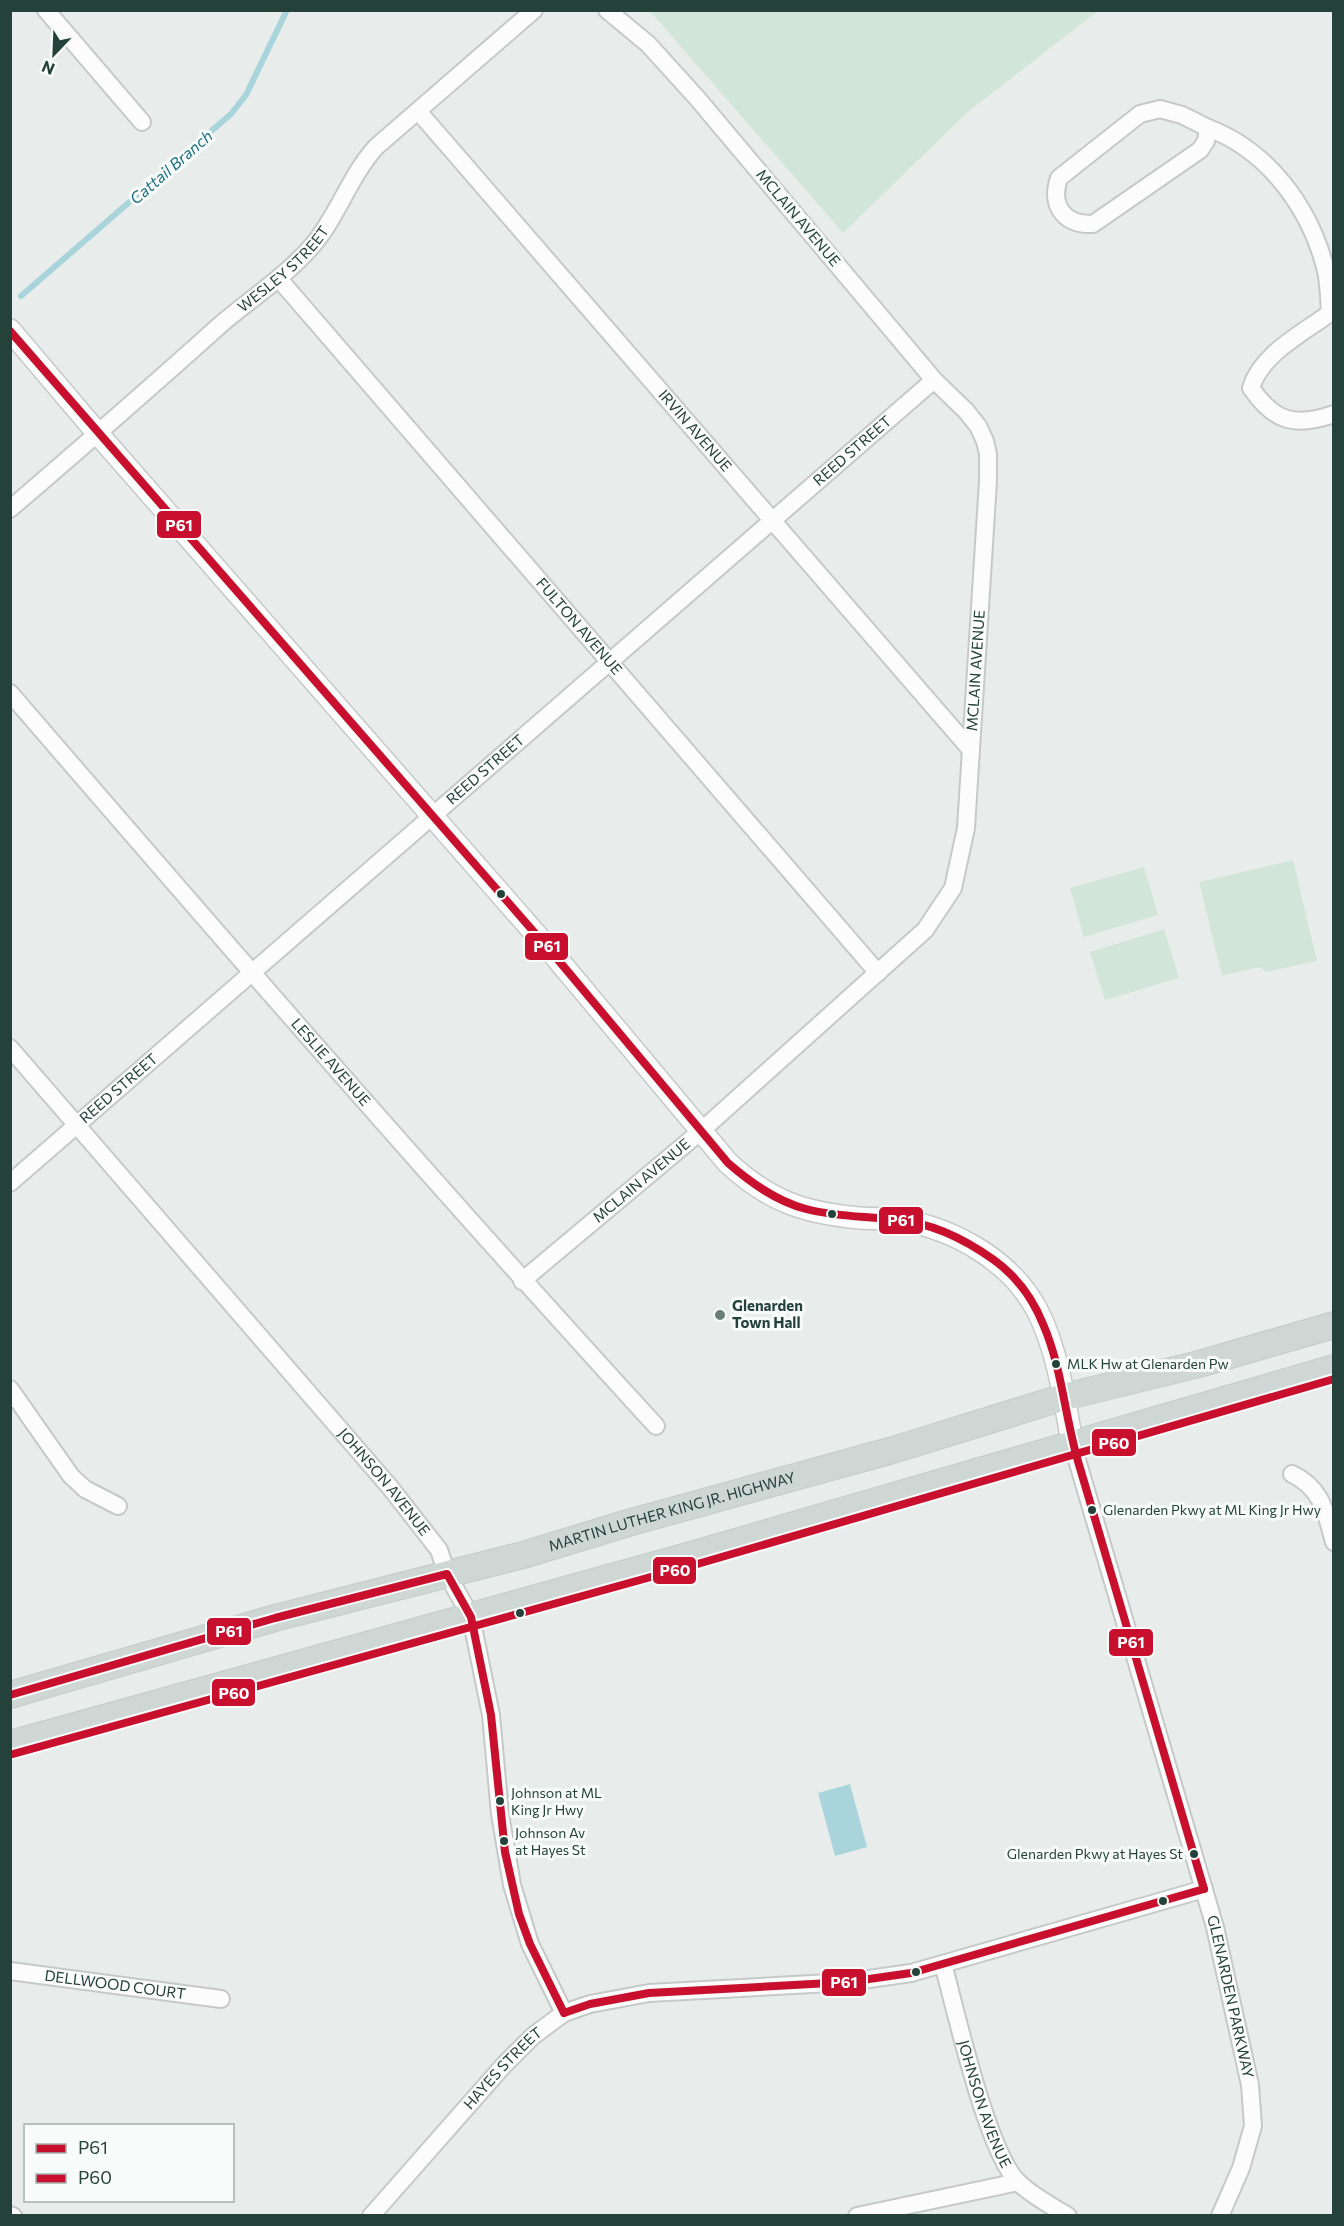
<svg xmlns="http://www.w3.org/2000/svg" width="1344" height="2226" viewBox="0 0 1344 2226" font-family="Commissioner,sans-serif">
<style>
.green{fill:#d1e6d8}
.water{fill:#a9d4db}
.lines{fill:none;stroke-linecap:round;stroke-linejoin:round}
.stream{stroke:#a9d4db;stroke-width:6}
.minor-casing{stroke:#c5cac8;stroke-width:20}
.tertiary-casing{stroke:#c5cac8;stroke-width:24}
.primary-casing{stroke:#c3ccc9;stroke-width:28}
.minor{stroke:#fcfcfc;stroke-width:16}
.tertiary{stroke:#fcfcfc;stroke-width:21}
.primary{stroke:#cfd7d5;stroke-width:26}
.bus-1-casing{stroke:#f7fbf9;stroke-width:12}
.bus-2-casing{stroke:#f7fbf9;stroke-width:12}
.bus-1{stroke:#c8102e;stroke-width:8}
.bus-2{stroke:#c8102e;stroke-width:8}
.bus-dot{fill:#24423a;stroke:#f7fbf9;stroke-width:2}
.poi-dot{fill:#697e78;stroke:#f7fbf9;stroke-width:2}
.labels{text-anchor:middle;stroke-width:6;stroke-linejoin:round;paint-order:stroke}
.bus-label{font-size:14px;fill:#24423a;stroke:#f7fbf9;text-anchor:start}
.street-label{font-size:15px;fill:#24423a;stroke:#f7fbf9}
.poi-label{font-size:15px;font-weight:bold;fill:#24423a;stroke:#f7fbf9;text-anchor:start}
.water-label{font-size:16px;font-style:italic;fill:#1c6f80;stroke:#f7fbf9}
.line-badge{stroke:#f7fbf9;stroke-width:2}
.badge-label{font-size:16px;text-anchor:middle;font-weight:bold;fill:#fff}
</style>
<rect width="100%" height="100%" fill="#e8edeb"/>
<!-- green -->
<g class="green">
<path d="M 650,11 L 1098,11 L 969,111 L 843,233 Z"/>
<path d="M 1293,860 L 1317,961 L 1267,972 L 1259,967 L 1222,976 L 1199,882 Z"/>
<path d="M 1144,867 L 1158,915 L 1084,937 L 1070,888 Z"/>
<path d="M 1164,929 L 1179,978 L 1105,1000 L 1090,952 Z"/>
</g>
<!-- water -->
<path class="water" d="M 850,1784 L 867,1847 L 835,1856 L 818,1793 Z"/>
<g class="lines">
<!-- stream -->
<path class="stream" d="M 21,296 L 231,114 L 246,95 L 287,10"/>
<!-- minor casing -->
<g class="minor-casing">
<g id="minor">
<path d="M 46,10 L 142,122"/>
<path d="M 1160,109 L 1182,115 L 1208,128 L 1206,141 L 1200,150 L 1093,224 C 1063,225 1050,205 1059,178 L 1140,114 Z"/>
<path id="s1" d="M 418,111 L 971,750"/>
<path d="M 1208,128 C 1267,150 1309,206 1325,267 C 1329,281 1329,298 1330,313"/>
<path id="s2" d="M 279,279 L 878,973"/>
<path d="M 1334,314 L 1330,313 C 1303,333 1261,354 1251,388 C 1275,423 1296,427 1334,414"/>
<path id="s3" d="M 10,509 C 80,449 150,388 219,326 C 250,299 284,278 312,246 C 338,216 349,177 376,147 L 534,10"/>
<path id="s4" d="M 10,693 C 223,940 436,1186 656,1426"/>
<path id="s5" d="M 10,1048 L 389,1486 L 439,1550 L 447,1574 L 471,1617 L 491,1715 L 500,1814 L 512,1885 L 530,1944 L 564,2013"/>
<path id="s6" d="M 10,1183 L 934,380"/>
<path id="s7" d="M 522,1281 L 701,1131 L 925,930 L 953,888 L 966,828 L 988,481 L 988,454 L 985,441 L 978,426 L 966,411 L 934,380 L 697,98 L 648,44 L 607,10"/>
<path d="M 10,1389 L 71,1476 L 85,1489 L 118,1506"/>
<path id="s8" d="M 1072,1443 L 1215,1927 L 1250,2085 L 1253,2126 L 1241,2168 L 1220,2216"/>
<path d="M 1292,1474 C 1322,1488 1326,1513 1334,1542"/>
<path id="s9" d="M 943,1964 C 956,2011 987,2152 1018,2182 C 1032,2196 1052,2206 1068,2216"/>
<path id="s10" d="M 10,1971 L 221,1999"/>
<path d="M 10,2215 L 13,2216"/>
<path id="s11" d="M 371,2216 L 503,2066 L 533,2036 L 564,2013 L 590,2004 L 649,1993 L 848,1982 L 911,1973 L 1204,1889"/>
<path d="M 857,2216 L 1018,2182"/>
</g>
</g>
<!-- tertiary casing -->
<g class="tertiary-casing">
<path id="tertiary" d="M 10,330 L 99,435 L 554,955 L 728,1163 C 769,1201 804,1213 859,1218 C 873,1219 887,1218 901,1220 C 955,1229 1011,1261 1037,1310 C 1057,1348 1065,1401 1072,1443"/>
</g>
<!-- primary casing -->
<g class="primary-casing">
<g id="primary">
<path id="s12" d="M 10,1695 L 275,1618 L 523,1555 L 628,1523 L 893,1450 L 1064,1397 L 1199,1364 L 1334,1325"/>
<path d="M 10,1744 L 691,1555 L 1334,1368"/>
</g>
</g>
<!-- minor -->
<use href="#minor" class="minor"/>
<!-- tertiary -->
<use href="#tertiary" class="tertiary"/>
<!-- primary -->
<use href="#primary" class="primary"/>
<!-- bus-1 casing -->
<g class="bus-1-casing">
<g id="bus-1">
<path d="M 10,331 L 554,955 L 728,1163 C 751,1183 776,1201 806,1209 C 836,1217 866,1216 897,1220 C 932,1223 966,1240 994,1260 C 1016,1276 1033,1299 1043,1324 C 1063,1370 1065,1421 1080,1468 C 1121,1609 1163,1749 1204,1889"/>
<path d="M 10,1695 L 275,1618 L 447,1574 L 471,1617 L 491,1715 L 505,1852 L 519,1914 L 530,1944 L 564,2013"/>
<path d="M 564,2013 L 590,2004 L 649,1993 L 848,1982 L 911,1973 L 1204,1889"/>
</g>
</g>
<!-- bus-2 casing -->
<g class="bus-2-casing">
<path id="bus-2" d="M 13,1754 L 694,1565 L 1334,1379"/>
</g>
<!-- bus-1 -->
<use href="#bus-1" class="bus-1"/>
<!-- bus-2 -->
<use href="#bus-2" class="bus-2"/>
</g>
<!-- markers -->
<g class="bus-dot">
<circle cx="501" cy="894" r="5"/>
<circle cx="832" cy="1214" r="5"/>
<circle cx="1056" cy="1364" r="5"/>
<circle cx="1092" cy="1510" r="5"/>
<circle cx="520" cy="1613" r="5"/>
<circle cx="500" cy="1801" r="5"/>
<circle cx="504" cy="1841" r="5"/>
<circle cx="1194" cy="1854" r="5"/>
<circle cx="1163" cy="1901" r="5"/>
<circle cx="916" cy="1972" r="5"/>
</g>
<circle class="poi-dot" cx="720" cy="1315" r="6"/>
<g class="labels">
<!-- bus labels -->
<g class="bus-label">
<text x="1067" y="1369">MLK Hw at Glenarden Pw</text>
<text x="1103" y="1515">Glenarden Pkwy at ML King Jr Hwy</text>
<text x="511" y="1798">Johnson at ML<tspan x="511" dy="17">King Jr Hwy</tspan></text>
<text x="515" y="1838">Johnson Av<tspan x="515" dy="17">at Hayes St</tspan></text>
<text x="1183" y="1859" text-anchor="end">Glenarden Pkwy at Hayes St</text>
</g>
<!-- street labels -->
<g class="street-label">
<text transform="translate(798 218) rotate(50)" y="5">MCLAIN AVENUE</text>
<text dy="5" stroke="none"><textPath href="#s3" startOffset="364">WESLEY STREET</textPath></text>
<text dy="5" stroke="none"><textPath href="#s1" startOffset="423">IRVIN AVENUE</textPath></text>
<text dy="5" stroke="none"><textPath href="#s6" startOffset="1116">REED STREET</textPath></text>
<text dy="5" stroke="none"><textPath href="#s2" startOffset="459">FULTON AVENUE</textPath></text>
<text dy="5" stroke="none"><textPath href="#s7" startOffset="804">MCLAIN AVENUE</textPath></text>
<text dy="5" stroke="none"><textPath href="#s6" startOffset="630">REED STREET</textPath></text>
<text dy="5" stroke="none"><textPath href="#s4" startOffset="489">LESLIE AVENUE</textPath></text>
<text dy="5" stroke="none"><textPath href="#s6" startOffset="144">REED STREET</textPath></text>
<text dy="5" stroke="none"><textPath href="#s7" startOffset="156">MCLAIN AVENUE</textPath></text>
<text dy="5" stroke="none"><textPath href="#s5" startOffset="573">JOHNSON AVENUE</textPath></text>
<text dy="5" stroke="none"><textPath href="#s12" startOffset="687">MARTIN LUTHER KING JR. HIGHWAY</textPath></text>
<text dy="5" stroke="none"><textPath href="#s10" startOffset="106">DELLWOOD COURT</textPath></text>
<text dy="5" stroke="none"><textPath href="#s8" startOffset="576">GLENARDEN PARKWAY</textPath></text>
<text dy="5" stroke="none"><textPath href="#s11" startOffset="198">HAYES STREET</textPath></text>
<text dy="5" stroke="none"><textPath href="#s9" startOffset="146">JOHNSON AVENUE</textPath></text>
</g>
<!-- poi labels -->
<g class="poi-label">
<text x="732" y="1311">Glenarden<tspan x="732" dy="17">Town Hall</tspan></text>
</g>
<!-- water labels -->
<g class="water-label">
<text transform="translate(171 167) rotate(-41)" y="6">Cattail Branch</text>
</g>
</g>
<g class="line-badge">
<rect x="156" y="510" width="46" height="29" rx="6" fill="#c8102e"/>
<rect x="524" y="932" width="45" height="29" rx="6" fill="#c8102e"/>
<rect x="878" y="1206" width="46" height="29" rx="6" fill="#c8102e"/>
<rect x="1091" y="1428" width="46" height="29" rx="6" fill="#c8102e"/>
<rect x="652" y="1556" width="45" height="29" rx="6" fill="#c8102e"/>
<rect x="206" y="1617" width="46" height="29" rx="6" fill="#c8102e"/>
<rect x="1108" y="1628" width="46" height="29" rx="6" fill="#c8102e"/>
<rect x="211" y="1678" width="45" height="29" rx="6" fill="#c8102e"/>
<rect x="821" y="1968" width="46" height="29" rx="6" fill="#c8102e"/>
</g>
<g class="badge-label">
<text x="179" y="531">P61</text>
<text x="547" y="952">P61</text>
<text x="901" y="1226">P61</text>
<text x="1114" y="1449">P60</text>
<text x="675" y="1576">P60</text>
<text x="229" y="1637">P61</text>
<text x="1131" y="1648">P61</text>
<text x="234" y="1699">P60</text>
<text x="844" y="1988">P61</text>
</g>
<!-- border -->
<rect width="1344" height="2226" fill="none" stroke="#24423a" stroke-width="24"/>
<!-- legend -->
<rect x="24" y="2124" width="210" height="78" fill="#f7fbf9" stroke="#a3b1ad" stroke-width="1.5"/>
<rect x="36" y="2144" width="30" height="9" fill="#c8102e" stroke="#a3b1ad" stroke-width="1.5"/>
<text x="78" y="2154" font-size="18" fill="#24423a">P61</text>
<rect x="36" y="2174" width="30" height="9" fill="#c8102e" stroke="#a3b1ad" stroke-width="1.5"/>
<text x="78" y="2184" font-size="18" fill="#24423a">P60</text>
<!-- north arrow -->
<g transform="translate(54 54) rotate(203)" stroke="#f7fbf9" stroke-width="4.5" paint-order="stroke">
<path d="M0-4.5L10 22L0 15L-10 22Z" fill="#24423a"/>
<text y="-9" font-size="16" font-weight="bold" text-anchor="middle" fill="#24423a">N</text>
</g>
</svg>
